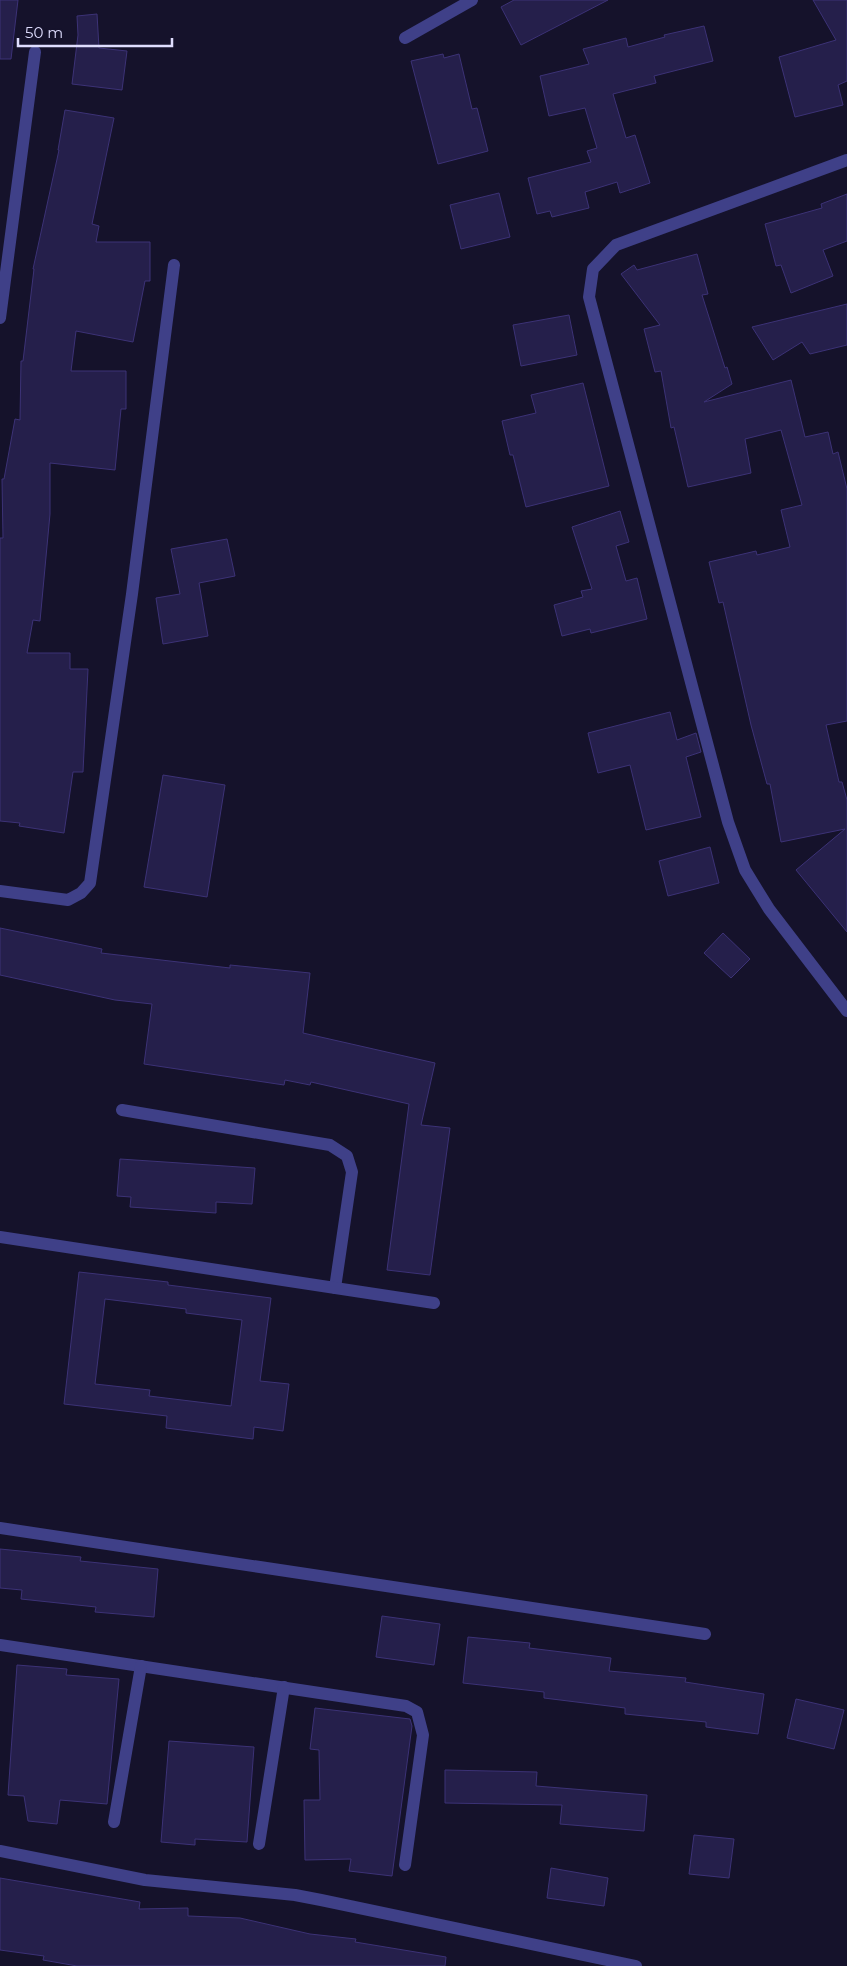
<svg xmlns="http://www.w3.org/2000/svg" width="847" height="1966" viewBox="0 0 847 1966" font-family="Montserrat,sans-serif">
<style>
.building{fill:#251f4b;stroke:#3c3276;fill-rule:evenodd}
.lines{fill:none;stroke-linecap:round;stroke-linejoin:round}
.minor{stroke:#3f4088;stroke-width:12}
</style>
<rect width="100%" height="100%" fill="#15122b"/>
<!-- building -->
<g class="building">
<path d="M 0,0 L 18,0 L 11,59 L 0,59 Z"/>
<path d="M 514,0 L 608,0 L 521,45 L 501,7 Z"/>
<path d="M 813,0 L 847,0 L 847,81 L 838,85 L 843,105 L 795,117 L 779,57 L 836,40 Z"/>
<path d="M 97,14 L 99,48 L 127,51 L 122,90 L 72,84 L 78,35 L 77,16 Z"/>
<path d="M 704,26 L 713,61 L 654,76 L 656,83 L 613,94 L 626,138 L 635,135 L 650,183 L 620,193 L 617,182 L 585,192 L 589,208 L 552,217 L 550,211 L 537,214 L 528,178 L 591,162 L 587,151 L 597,148 L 585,108 L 549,116 L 540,76 L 589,64 L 583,49 L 626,38 L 628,47 L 665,37 L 664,35 Z"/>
<path d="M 443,54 L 444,58 L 459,54 L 472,109 L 477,108 L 488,151 L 438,164 L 411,61 Z"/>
<path d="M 65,110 L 114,118 L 92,224 L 99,226 L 96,242 L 150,242 L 150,281 L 145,281 L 133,342 L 76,331 L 71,371 L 126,371 L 126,409 L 121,409 L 115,470 L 50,463 L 50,514 L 40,621 L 33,620 L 27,653 L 70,653 L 70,669 L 88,669 L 83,772 L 73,772 L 64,833 L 19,826 L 20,823 L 0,821 L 0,538 L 3,538 L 2,479 L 4,479 L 15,419 L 20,420 L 21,361 L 23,361 L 34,269 L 33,269 L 59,150 L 58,150 Z"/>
<path d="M 499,193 L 510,237 L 461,249 L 450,205 Z"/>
<path d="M 847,194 L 847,241 L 823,250 L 833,276 L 791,293 L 781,265 L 776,266 L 765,224 L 822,208 L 821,204 Z"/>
<path d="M 697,254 L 708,294 L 702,295 L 725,368 L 727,367 L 732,384 L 704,402 L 791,380 L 805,437 L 828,432 L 833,454 L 838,452 L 847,489 L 847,721 L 826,725 L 839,782 L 842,782 L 847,800 L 847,932 L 796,870 L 845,829 L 781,842 L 770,784 L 767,784 L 751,725 L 723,602 L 719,603 L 709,562 L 756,551 L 757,555 L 790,547 L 781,510 L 802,505 L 781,430 L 745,439 L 751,473 L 688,487 L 674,427 L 671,428 L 661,371 L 655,372 L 644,329 L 660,325 L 621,274 L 634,265 L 637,270 Z"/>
<path d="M 847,304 L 847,345 L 810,354 L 802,342 L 773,360 L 752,327 Z"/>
<path d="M 569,315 L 577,355 L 521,366 L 513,325 Z"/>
<path d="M 583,383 L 609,486 L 526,507 L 513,455 L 510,455 L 502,421 L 536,413 L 531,395 Z"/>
<path d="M 620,511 L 629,542 L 616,546 L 626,581 L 637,578 L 647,619 L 591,633 L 590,629 L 562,636 L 554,605 L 583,597 L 581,591 L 592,589 L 572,527 Z"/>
<path d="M 227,539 L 235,576 L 199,583 L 208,636 L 163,644 L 156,598 L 180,594 L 171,549 Z"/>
<path d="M 670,712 L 677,740 L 696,733 L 701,752 L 686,757 L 701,817 L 646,830 L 630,765 L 598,773 L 588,733 Z"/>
<path d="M 163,775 L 225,785 L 207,897 L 144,887 Z"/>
<path d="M 710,847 L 719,883 L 668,896 L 659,861 Z"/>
<path d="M 0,928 L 102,949 L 101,953 L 230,968 L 230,965 L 310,973 L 303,1033 L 435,1063 L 421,1125 L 450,1128 L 430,1275 L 387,1270 L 409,1104 L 311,1082 L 310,1085 L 285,1080 L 284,1085 L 144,1064 L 152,1004 L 115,1000 L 0,975 Z"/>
<path d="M 723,933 L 750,959 L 731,978 L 704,953 Z"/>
<path d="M 120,1159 L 255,1168 L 252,1204 L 216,1202 L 216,1213 L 130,1207 L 131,1197 L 117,1196 Z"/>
<path d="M 79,1272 L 168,1282 L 168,1285 L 271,1298 L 260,1381 L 289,1384 L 283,1431 L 254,1427 L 253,1439 L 166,1428 L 167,1416 L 64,1404 ZM 105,1299 L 186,1309 L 186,1313 L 242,1320 L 231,1406 L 149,1396 L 150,1390 L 95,1384 Z"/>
<path d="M 0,1549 L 81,1557 L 80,1561 L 158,1569 L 154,1617 L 95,1612 L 96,1607 L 21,1599 L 22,1590 L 0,1588 Z"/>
<path d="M 382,1616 L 440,1624 L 434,1665 L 376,1657 Z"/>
<path d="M 468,1637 L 530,1643 L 529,1648 L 611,1658 L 609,1671 L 686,1678 L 685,1682 L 764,1694 L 758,1734 L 706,1727 L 706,1722 L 625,1714 L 625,1708 L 544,1698 L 544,1692 L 463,1683 Z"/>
<path d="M 17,1665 L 67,1669 L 66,1675 L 119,1679 L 107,1804 L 60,1800 L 57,1824 L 28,1821 L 24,1796 L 8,1795 Z"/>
<path d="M 796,1699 L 844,1710 L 834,1749 L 787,1738 Z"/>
<path d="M 315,1708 L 410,1719 L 412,1726 L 392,1876 L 349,1871 L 351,1859 L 305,1860 L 304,1800 L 320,1800 L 319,1750 L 310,1749 Z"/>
<path d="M 169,1741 L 254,1747 L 247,1842 L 195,1839 L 195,1845 L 161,1842 Z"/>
<path d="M 445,1770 L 537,1772 L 536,1786 L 647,1795 L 644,1831 L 560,1824 L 562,1805 L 445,1803 Z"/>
<path d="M 694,1835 L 734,1839 L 729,1878 L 689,1874 Z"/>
<path d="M 551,1868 L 608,1878 L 604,1906 L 547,1898 Z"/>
<path d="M 0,1878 L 140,1902 L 139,1909 L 188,1908 L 188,1916 L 240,1918 L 310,1934 L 356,1939 L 355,1942 L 446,1957 L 445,1966 L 77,1966 L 43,1960 L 44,1956 L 0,1950 Z"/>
</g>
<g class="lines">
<!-- minor -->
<g class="minor">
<path d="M 405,38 L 472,0"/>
<path d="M 847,160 L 616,245 L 593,269 L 589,297 L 728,822 L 745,870 L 769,909 L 847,1011"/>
<path d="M 0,318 L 35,52"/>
<path d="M 0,891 L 68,900 L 81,893 L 90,883 L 132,594 L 174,265"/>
<path d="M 122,1110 L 330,1145 L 347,1156 L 352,1172 L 335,1288"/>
<path d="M 0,1237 L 434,1303"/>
<path d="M 0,1528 L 705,1634"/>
<path d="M 0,1645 L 406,1706 L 417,1712 L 423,1735 L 405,1865"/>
<path d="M 114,1822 L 141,1666"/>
<path d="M 259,1844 L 284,1687"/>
<path d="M 0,1851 L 145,1880 L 295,1895 L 321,1900 L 636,1966"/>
</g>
</g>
<!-- scale -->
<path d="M18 38v8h154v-8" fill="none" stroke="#dfddfe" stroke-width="2.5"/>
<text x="25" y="38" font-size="15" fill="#dfddfe" stroke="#15122b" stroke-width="4" paint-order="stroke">50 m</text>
</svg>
